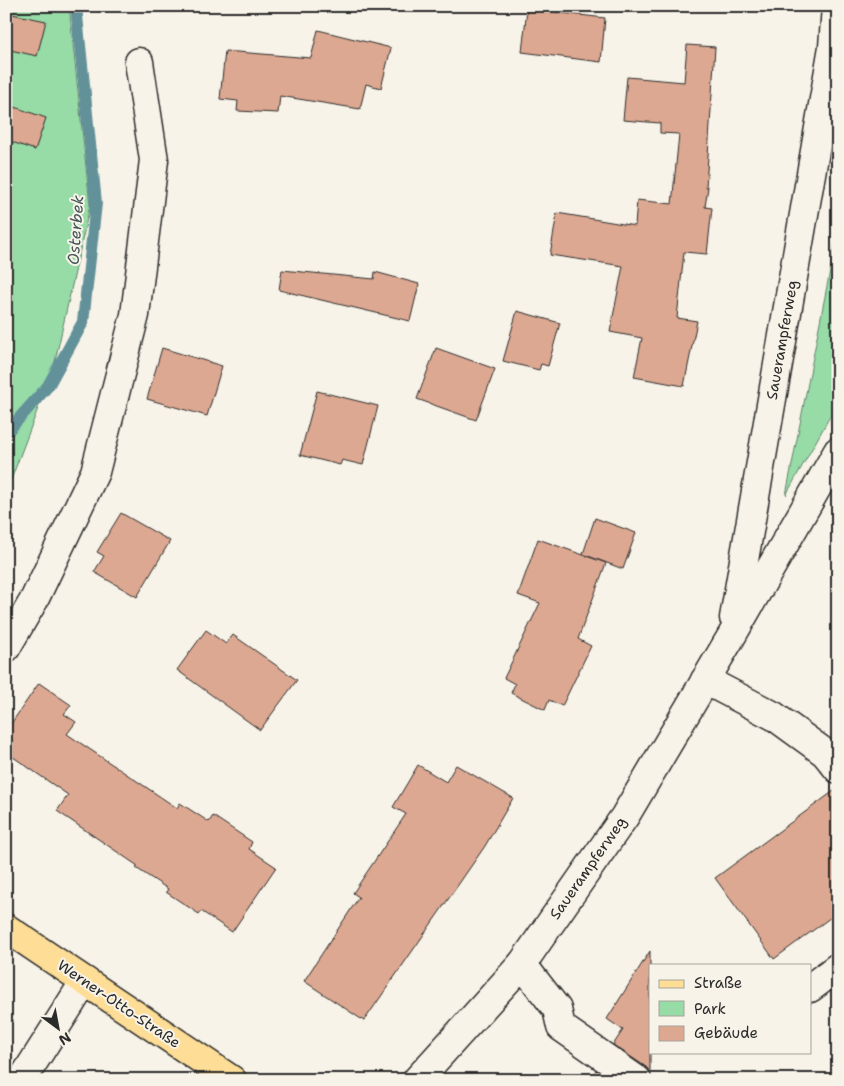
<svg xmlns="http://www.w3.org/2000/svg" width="844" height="1086" viewBox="0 0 844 1086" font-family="'Shantell Sans',sans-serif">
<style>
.green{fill:#97dba7;stroke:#618369}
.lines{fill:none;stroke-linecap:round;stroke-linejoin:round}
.stream{stroke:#629199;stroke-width:12}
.building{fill:#dda891;stroke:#2b2b2b}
.minor-casing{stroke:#2b2b2b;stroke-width:31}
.major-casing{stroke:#2b2b2b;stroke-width:31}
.minor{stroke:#f7f3e8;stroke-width:28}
.major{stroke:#fedd96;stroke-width:28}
.labels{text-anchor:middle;stroke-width:4;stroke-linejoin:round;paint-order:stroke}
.street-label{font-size:15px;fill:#2b2b2b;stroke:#f7f3e8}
.water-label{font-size:16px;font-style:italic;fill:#425659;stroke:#f7f3e8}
</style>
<rect width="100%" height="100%" fill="#f7f3e8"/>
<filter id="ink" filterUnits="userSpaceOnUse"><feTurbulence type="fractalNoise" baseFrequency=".02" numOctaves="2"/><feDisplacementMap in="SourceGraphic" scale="10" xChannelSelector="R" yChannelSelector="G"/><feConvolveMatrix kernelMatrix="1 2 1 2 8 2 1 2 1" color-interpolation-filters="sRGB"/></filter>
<g filter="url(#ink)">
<!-- green -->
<g class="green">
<path d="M 6,6 L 69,6 L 90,205 L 54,366 L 6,493 Z"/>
<path d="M 838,230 L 838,402 L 786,495 Z"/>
</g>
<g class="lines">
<!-- stream -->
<path class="stream" d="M 6,433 L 48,386 L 83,322 L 96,203 L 76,6"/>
</g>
<!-- building -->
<g class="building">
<path d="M 527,9 L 605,18 L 601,62 L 522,52 Z"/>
<path d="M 12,14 L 46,21 L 37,56 L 6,49 L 6,40 Z"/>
<path d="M 318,30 L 391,48 L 381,88 L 366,84 L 360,109 L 280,96 L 278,113 L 237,111 L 238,101 L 220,99 L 225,51 L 311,58 Z"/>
<path d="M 687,45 L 715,47 L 706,187 L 708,187 L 705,207 L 712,208 L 707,254 L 684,252 L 677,318 L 697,321 L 684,386 L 634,377 L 642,338 L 610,332 L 623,266 L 550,255 L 557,213 L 635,226 L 637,200 L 672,204 L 679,134 L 660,133 L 660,123 L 623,120 L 627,77 L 684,82 Z"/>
<path d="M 6,104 L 46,118 L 35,150 L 6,140 Z"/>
<path d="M 282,270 L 374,279 L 375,272 L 419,284 L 410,321 L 279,290 Z"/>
<path d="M 517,311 L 560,323 L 548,366 L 541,364 L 539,370 L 503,361 Z"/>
<path d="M 162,348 L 222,366 L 207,416 L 147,399 Z"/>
<path d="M 436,348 L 495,369 L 476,420 L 417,399 Z"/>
<path d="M 317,391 L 378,406 L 363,465 L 342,460 L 340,465 L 300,455 Z"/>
<path d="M 121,513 L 170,541 L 137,597 L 94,572 L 104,556 L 97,552 Z"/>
<path d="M 595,518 L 636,533 L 623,569 L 583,554 Z"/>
<path d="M 538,539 L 606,563 L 578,639 L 591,646 L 562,706 L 549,700 L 545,710 L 511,693 L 515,684 L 504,678 L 540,603 L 518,595 Z"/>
<path d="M 206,630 L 226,644 L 233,635 L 297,680 L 260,730 L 177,670 Z"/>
<path d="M 39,683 L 71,705 L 64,714 L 76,722 L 67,734 L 177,808 L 180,803 L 209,822 L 213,816 L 252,842 L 249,849 L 276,867 L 232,932 L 201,911 L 199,914 L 166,892 L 168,889 L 136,868 L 138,866 L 57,811 L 68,795 L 6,752 L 6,731 Z"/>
<path d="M 418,765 L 446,782 L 456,765 L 513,798 L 485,846 L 364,1021 L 304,981 L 359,897 L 353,893 L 406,814 L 393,807 Z"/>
<path d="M 838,788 L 838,912 L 774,959 L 715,878 Z"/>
<path d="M 650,951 L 650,1072 L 646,1067 L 613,1045 L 623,1030 L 607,1019 Z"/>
<path d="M 596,1070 L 609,1080 L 590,1080 Z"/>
</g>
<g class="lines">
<!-- minor casing -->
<g class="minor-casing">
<g id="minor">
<path d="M 734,618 L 833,47 L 836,6"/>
<path d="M 6,648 L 34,600 L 95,472 L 135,315 L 154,160 L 139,62"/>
<path d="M 705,680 L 774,716 L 825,753 L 838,769"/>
<path d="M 522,964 L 557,1009 L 561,1027 L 637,1080"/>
<path d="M 810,988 L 838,967"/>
<path d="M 22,1080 L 85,981"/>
<path d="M 417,1080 L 522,964 L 625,816 L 731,637 L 838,451"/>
</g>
</g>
<!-- major casing -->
<g class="major-casing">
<path id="major" d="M 6,928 L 232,1080"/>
</g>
<!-- minor -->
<use href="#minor" class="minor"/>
<!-- major -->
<use href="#major" class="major"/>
</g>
</g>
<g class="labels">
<!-- street labels -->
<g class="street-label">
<text transform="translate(782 340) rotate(-80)" y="5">Sauerampferweg</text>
<text transform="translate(588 868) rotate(-55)" y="5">Sauerampferweg</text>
<text transform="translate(119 1004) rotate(34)" y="5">Werner-Otto-Straße</text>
</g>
<!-- water labels -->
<g class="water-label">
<text transform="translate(75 230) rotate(-86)" y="6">Osterbek</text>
</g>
</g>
<!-- margin -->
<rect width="844" height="1086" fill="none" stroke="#f7f3e8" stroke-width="25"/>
<rect x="12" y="12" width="819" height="1061" fill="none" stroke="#2b2b2b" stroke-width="2" filter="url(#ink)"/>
<!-- legend -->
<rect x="649" y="964" width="162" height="90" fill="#f7f3e8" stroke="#a5a39c"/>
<rect x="659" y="980" width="25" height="8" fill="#fedd96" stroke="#a5a39c"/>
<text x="694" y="988" font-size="15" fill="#2b2b2b">Straße</text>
<rect x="659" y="1001" width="25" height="15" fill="#97dba7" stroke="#a5a39c"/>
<text x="694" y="1014" font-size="15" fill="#2b2b2b">Park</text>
<rect x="659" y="1026" width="25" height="15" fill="#dda891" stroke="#a5a39c"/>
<text x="694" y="1038" font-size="15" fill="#2b2b2b">Gebäude</text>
<!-- north arrow -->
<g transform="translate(58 1028) rotate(148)" stroke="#f7f3e8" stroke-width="4" paint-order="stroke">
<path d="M0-4L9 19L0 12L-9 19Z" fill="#2b2b2b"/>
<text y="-8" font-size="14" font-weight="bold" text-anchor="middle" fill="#2b2b2b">N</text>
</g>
</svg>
